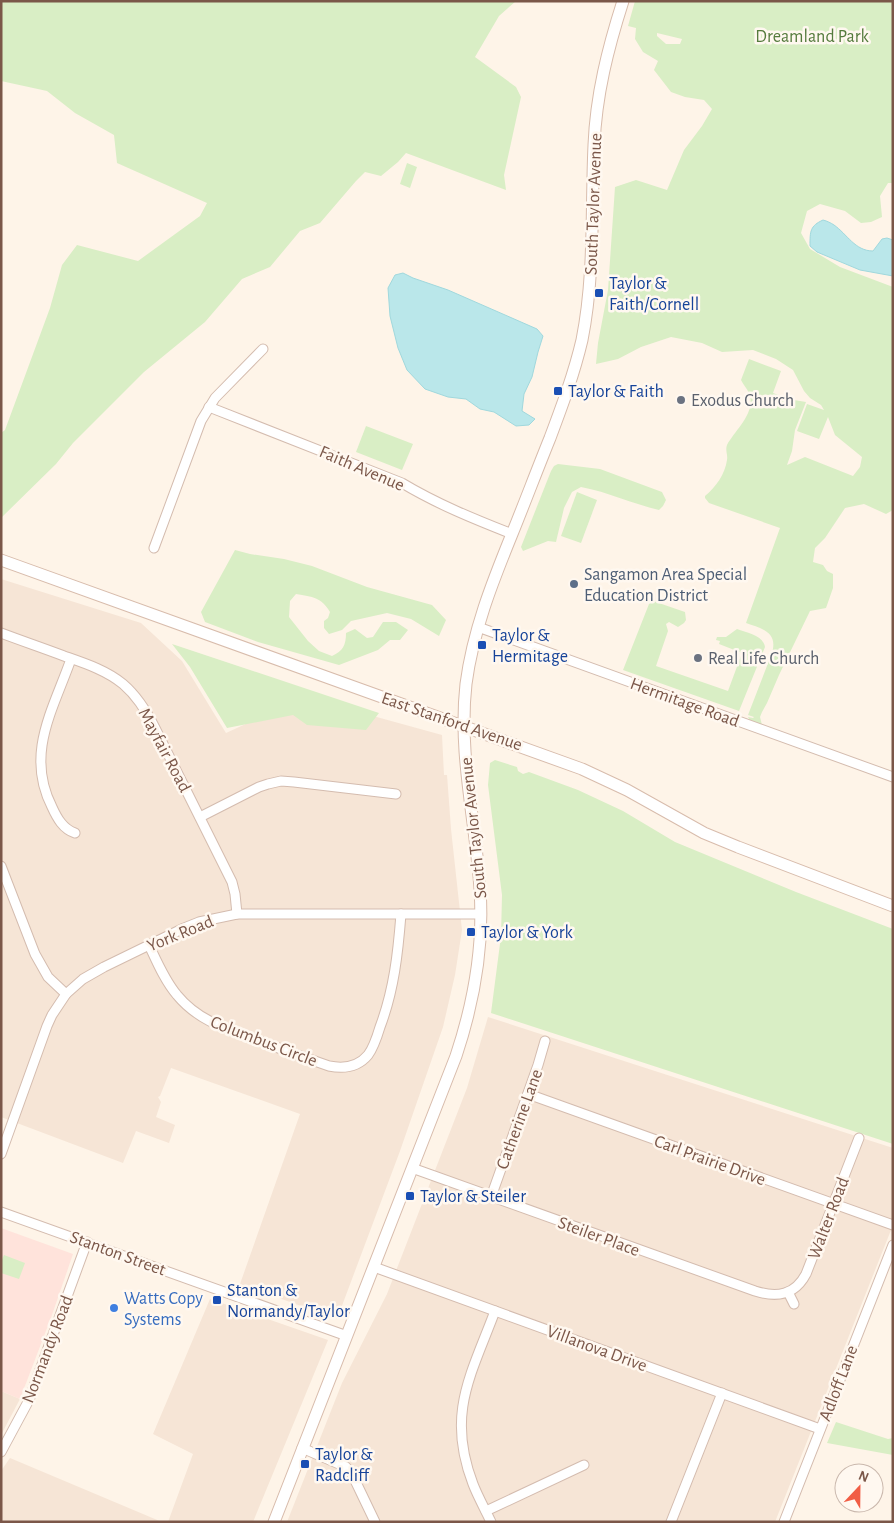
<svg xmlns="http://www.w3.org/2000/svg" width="894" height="1523" viewBox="0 0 894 1523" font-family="'Alegreya Sans',sans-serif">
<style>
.residential{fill:#f6e5d6}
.commercial{fill:#ffe3db}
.green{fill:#d9eec5;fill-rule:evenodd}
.water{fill:#bae7ea;stroke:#a0d8dd}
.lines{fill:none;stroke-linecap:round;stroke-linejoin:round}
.street-casing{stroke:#d4bcaf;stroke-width:11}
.secondary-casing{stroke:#d8bcac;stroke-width:13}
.street{stroke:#fff;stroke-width:9}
.secondary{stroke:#fff;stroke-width:11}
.transit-dot{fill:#1a4fb4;stroke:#fff8f0;stroke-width:2}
.worship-dot{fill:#6b7280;stroke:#fff8f0;stroke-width:2}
.service-dot{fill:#5c6f8a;stroke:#fff8f0;stroke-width:2}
.shop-dot{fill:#3f7fe0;stroke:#fff8f0;stroke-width:2}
.labels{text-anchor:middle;stroke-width:5;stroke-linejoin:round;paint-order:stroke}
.park-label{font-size:18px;fill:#557b3d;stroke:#fff8f0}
.street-label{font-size:18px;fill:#7b5749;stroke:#fff8f0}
.transit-label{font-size:18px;fill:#164399;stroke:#fff8f0;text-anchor:start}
.worship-label{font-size:18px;fill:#5b616d;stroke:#fff8f0;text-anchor:start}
.service-label{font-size:18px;fill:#4e5e75;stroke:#fff8f0;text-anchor:start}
.shop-label{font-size:18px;fill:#366cbe;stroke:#fff8f0;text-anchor:start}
</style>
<rect width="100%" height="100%" fill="#fef4e8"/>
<!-- residential -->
<g class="residential">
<path d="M 1,579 L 141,623 L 182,661 L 226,733 L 261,717 L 326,703 L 442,735 L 444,775 L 447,775 L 451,829 L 462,930 L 455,975 L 443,1027 L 400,1151 L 337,1319 L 240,1284 L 300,1114 L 171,1068 L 160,1096 L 158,1097 L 161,1102 L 156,1117 L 175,1125 L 169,1143 L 136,1131 L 123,1163 L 1,1117 Z"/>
<path d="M 488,1017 L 893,1148 L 893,1225 L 775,1522 L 287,1522 L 342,1383 L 387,1294 L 467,1088 Z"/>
<path d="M 210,1299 L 328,1340 L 253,1522 L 168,1522 L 193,1454 L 153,1434 Z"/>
<path d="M 1,1391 L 20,1399 L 1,1435 Z"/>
<path d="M 10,1458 L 162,1522 L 1,1522 L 1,1471 Z"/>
</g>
<!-- commercial -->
<path class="commercial" d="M 1,1228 L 73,1254 L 52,1315 L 20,1399 L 1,1391 Z"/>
<!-- green -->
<g class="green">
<path d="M 1,1 L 516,1 L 499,16 L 475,57 L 516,87 L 521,97 L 504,175 L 506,190 L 406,153 L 398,162 L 381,176 L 365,172 L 356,181 L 320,223 L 300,231 L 270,267 L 242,279 L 205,322 L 144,372 L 73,443 L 56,464 L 1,518 L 1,433 L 5,430 L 50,308 L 62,265 L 77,245 L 138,261 L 200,216 L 207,203 L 117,163 L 114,135 L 75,113 L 47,91 L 1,81 Z"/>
<path d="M 635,1 L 893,1 L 893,183 L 888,183 L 880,196 L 882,217 L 871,222 L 861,223 L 845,211 L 820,204 L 807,211 L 801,233 L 810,249 L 840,267 L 893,287 L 893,510 L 886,514 L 864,504 L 845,508 L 825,538 L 815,548 L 813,562 L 823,565 L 827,571 L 833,574 L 833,588 L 826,608 L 810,611 L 779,675 L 767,703 L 762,712 L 760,717 L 762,725 L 767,727 L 770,730 L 750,721 L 748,717 L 753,718 L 754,717 L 748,715 L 772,653 C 778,632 763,629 746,623 L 780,528 L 709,503 L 705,498 L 705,496 C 716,487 725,474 727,460 C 728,455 725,450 727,445 C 735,430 757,412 749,393 C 747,389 743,384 741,380 L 749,359 L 781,371 L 773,393 L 794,400 L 806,402 L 795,430 L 792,451 L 787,465 L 805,457 L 853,476 L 860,467 L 862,457 L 835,435 L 828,417 L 819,439 L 797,431 L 807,404 L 824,410 L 821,405 L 810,398 L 804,391 L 793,370 L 776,359 L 753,350 L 722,352 L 702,343 L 671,337 L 641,347 L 618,359 L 596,364 L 598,343 L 608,290 L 615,187 L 636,180 L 667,190 L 684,150 L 702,126 L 712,109 L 704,100 L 685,97 L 671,92 L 654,70 L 658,61 L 643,52 L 635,39 L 636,28 L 628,26 ZM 657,33 L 682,39 L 680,44 L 666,44 L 657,36 Z"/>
<path d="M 407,163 L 417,167 L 410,188 L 400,184 Z"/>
<path d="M 366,426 L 413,444 L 402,470 L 356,452 Z"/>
<path d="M 558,464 L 600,469 L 662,492 L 666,500 L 663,506 L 659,510 C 633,504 608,492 581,487 L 572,492 L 564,508 L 556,542 L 548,541 L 523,551 L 521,547 L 551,471 L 554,466 Z"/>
<path d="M 577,492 L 597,500 L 581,543 L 561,536 Z"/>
<path d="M 235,550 L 250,554 L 284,559 L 312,566 L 367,587 L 432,605 L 446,620 L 439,636 L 411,619 L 387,613 L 351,621 L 342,630 L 329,634 L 324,628 L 324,621 L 328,618 L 330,612 C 321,597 313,597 296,594 L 290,601 L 289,617 L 308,641 L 319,651 L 332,656 C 343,651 346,645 346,633 L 355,629 L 367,638 L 373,637 L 383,622 L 396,622 L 408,630 L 400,640 L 390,640 L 378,650 L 339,665 L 258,642 L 205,622 L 201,612 Z"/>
<path d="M 653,601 L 685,612 L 686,620 L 684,623 L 678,627 L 669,622 L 666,624 L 668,631 L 656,666 L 728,691 L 742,653 L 719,644 L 720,641 L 716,640 L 717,637 L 726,637 L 737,629 C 747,633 763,635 765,647 L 739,711 L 623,670 L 649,604 Z"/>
<path d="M 172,644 L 379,713 L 366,730 L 307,725 L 293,715 L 227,728 L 190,667 Z"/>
<path d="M 495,760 L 517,767 L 518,771 L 523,774 L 529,772 L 578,790 L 623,811 L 675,842 L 796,892 L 893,929 L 893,1144 L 491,1013 L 501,936 L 502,895 L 488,785 L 490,763 Z"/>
<path d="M 4,1255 L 25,1263 L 19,1279 L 1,1273 L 1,1262 Z"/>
<path d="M 836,1422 L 888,1439 L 893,1438 L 893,1455 L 827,1443 Z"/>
</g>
<!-- water -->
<g class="water">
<path d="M 823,220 C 827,221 831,223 834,225 C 847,234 855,251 873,251 L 882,239 L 887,238 L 893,240 L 893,276 L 860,270 L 817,252 L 810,246 C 810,231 810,226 823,220 Z"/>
<path d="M 403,273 L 413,278 L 448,290 L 537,329 L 543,336 L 538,352 L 532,377 L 524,394 L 522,411 L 535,419 L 529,425 L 516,426 L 494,412 L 480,409 L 466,399 L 448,397 L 425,389 L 407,370 L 398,348 L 390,316 L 388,288 L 395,275 Z"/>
</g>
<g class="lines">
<!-- street casing -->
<g class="street-casing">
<g id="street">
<path d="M 209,407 L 402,483 C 437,504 474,519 512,534"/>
<path d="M 154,548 L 201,421 L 215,398 L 263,349"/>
<path d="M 478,627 L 893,777"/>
<path d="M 1,633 C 22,641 43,648 64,656 C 84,663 106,670 123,684 C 137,696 147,712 155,728 L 232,882 L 235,894 L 237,914"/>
<path d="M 71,659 C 53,710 25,754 52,807 C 57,818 63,829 75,833"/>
<path d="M 200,817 L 259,787 L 268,784 L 281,781 L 294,782 L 396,794"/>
<path d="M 1,866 L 35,954 L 48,977 L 66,994"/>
<path d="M 149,945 C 157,962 165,981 177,995 C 199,1022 230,1030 260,1041 C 283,1050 306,1058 329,1066 C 344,1069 358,1067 368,1055 C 374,1047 377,1037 380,1027 C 394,990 398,953 401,914"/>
<path d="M 528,1094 L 893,1225"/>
<path d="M 1,1154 L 47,1026 L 52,1015 L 66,994 L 83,979 L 104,967 L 184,928 L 199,922 L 237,914 L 481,914"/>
<path d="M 412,1168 L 755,1291 C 777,1298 795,1295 806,1274 L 859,1138"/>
<path d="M 491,1197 L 538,1065 L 545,1041"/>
<path d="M 1,1212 L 347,1336"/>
<path d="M 374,1267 L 820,1429"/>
<path d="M 788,1292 L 794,1304"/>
<path d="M 302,1448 L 346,1467 L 352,1474 L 375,1522"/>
<path d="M 1,1452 L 29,1400 L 87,1242"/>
<path d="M 486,1511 L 584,1465"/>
<path d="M 491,1522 C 485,1509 478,1497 473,1484 C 446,1414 471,1375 495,1311"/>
<path d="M 671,1522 L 722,1393"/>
<path d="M 784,1522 L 893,1245"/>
</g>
</g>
<!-- secondary casing -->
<g class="secondary-casing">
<g id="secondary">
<path d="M 1,560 L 582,769 L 627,790 L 704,833 L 738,847 L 893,906"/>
<path d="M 274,1522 L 456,1056 C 474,1002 484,947 480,890 C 476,821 458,755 466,684 C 473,631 492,583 512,534 C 525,502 537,470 550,438 C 562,406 574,374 582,340 C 595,275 591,210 594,145 C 596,95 608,48 623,1"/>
</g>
</g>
<!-- street -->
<use href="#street" class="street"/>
<!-- secondary -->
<use href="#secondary" class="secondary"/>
</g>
<!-- markers -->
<g class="transit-dot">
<rect x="594" y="288" width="10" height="10" rx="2.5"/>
<rect x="553" y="386" width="10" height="10" rx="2.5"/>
<rect x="477" y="640" width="10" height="10" rx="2.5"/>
<rect x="466" y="927" width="10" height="10" rx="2.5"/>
<rect x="405" y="1191" width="10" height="10" rx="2.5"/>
<rect x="212" y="1295" width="10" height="10" rx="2.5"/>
<rect x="300" y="1459" width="10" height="10" rx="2.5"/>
</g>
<g class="worship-dot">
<circle cx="681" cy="400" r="5"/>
<circle cx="698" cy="658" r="5"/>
</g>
<circle class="service-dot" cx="574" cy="584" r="5"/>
<circle class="shop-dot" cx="114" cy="1308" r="5"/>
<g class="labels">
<!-- park labels -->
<g class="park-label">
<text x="812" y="42">Dreamland Park</text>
</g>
<!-- street labels -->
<g class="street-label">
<text transform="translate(593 204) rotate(-88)" y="6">South Taylor Avenue</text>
<text transform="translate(362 468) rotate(23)" y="6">Faith Avenue</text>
<text transform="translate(685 702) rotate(20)" y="6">Hermitage Road</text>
<text transform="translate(452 721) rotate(19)" y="6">East Stanford Avenue</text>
<text transform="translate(165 750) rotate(62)" y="6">Mayfair Road</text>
<text transform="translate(473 828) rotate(-96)" y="6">South Taylor Avenue</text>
<text transform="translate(180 933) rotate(-22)" y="6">York Road</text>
<text transform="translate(264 1041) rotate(21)" y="6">Columbus Circle</text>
<text transform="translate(519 1119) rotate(-70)" y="6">Catherine Lane</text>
<text transform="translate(710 1160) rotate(20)" y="6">Carl Prairie Drive</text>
<text transform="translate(828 1218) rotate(-69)" y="6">Walter Road</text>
<text transform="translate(599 1236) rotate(20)" y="6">Steiler Place</text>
<text transform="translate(118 1253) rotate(20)" y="6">Stanton Street</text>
<text transform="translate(597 1348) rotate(20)" y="6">Villanova Drive</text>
<text transform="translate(47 1349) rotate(-69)" y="6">Normandy Road</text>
<text transform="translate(838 1383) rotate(-69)" y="6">Adloff Lane</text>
</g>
<!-- transit labels -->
<g class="transit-label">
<text x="609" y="289">Taylor &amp;<tspan x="609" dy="21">Faith/Cornell</tspan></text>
<text x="568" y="397">Taylor &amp; Faith</text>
<text x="492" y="641">Taylor &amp;<tspan x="492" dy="21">Hermitage</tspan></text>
<text x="481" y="938">Taylor &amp; York</text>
<text x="420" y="1202">Taylor &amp; Steiler</text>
<text x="227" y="1296">Stanton &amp;<tspan x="227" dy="21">Normandy/Taylor</tspan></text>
<text x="315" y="1460">Taylor &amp;<tspan x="315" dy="21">Radcliff</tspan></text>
</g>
<!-- worship labels -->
<g class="worship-label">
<text x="691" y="406">Exodus Church</text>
<text x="708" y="664">Real Life Church</text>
</g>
<!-- service labels -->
<g class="service-label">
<text x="584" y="580">Sangamon Area Special<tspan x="584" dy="21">Education District</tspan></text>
</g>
<!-- shop labels -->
<g class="shop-label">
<text x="124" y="1304">Watts Copy<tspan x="124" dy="21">Systems</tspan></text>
</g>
</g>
<!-- border -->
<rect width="894" height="1523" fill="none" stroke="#7b5749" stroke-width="5"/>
<!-- north arrow -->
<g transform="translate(859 1488) rotate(22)"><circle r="24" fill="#fff8f0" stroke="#cab8ad"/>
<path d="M0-4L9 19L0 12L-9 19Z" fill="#f15d45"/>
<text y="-8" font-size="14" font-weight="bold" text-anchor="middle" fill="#7b5749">N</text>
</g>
</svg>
